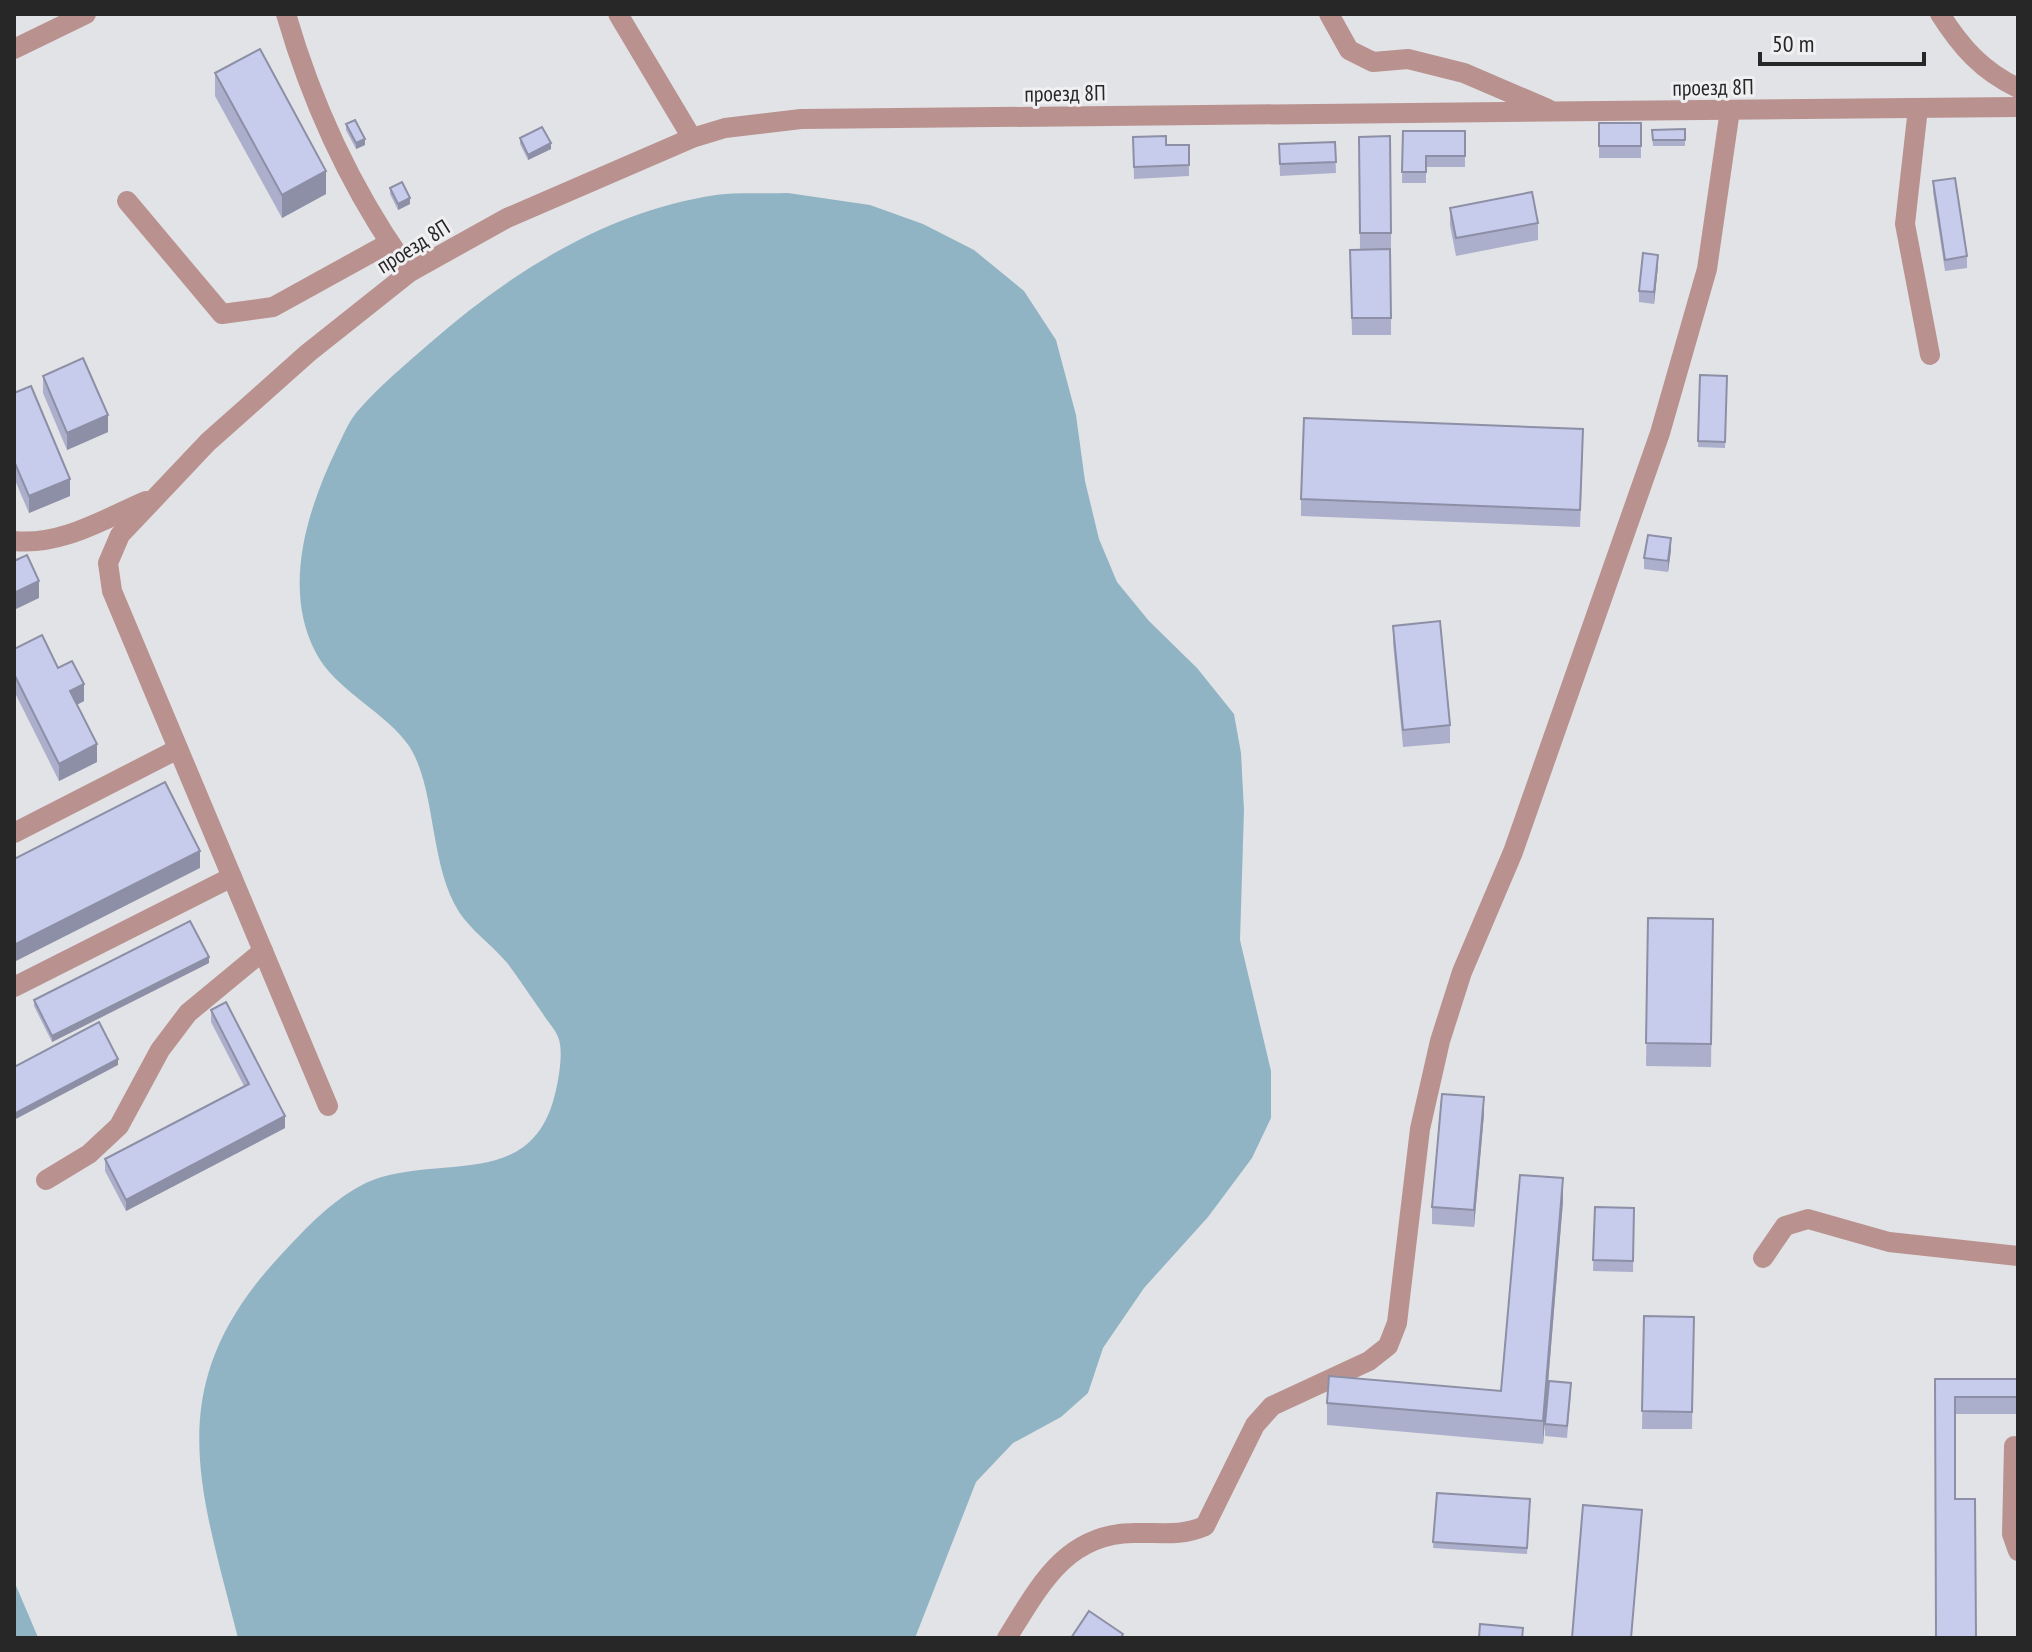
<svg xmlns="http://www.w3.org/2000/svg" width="2032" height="1652" viewBox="0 0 2032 1652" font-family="'PT Sans Narrow',sans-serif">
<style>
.water{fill:#91b4c4}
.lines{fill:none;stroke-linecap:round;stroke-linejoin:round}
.minor{stroke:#b99290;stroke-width:20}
.wall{fill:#acafcb}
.shaded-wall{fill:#8c8fa5}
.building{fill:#c8ccec;stroke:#8c8fa5;stroke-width:2}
.labels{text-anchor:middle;stroke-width:6;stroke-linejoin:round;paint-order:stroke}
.street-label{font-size:22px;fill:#272728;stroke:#f0f0f3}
</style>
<rect width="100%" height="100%" fill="#e2e3e6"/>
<!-- water -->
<g class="water">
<path d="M 788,193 L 870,205 L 923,224 L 974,250 L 1024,291 L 1056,340 L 1076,415 L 1085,481 L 1099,539 L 1117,582 L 1149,621 L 1197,668 L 1234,714 L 1241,753 L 1244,810 L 1240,940 L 1271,1071 L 1271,1118 L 1252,1158 L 1208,1217 L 1144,1288 L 1103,1348 L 1088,1393 L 1061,1417 L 1013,1443 L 976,1482 L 915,1638 L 238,1638 C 200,1486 159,1387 279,1257 C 305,1229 337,1194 373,1180 C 445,1154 534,1191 556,1090 C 559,1077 563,1053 559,1040 C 557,1031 547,1021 543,1014 C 531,997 520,980 508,964 C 495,948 478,936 465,920 C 428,875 438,790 409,746 C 387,713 335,690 316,653 C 282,589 307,510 337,448 C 343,436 348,423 356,413 C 378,387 405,365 430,343 C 511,272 608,211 716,195 C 739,192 764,194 788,193 Z"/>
<path d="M 14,1581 L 37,1635 L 38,1638 L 14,1638 Z"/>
</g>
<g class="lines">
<!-- minor -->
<g class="minor">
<path d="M 286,14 C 313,107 353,193 410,272"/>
<path d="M 618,14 L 692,138"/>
<path d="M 1329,14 L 1349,50 L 1373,62 L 1408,59 L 1464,73 L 1548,109"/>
<path d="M 1940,14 C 1961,47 1982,71 2018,88"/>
<path d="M 14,49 L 86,14"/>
<path d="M 1918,108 L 1905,224 L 1930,355"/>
<path d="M 127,201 L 222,314 L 273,307 L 389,243"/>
<path d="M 14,541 C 61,546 104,519 146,501"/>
<path d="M 14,833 L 178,749"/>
<path d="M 14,987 L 232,877"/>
<path d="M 328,1106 L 112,591 L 108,563 L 120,535 L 208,442 L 308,353 L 410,272 L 507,218 L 692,138 L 725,128 L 801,119 L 2018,107"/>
<path d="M 46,1180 L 89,1154 L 119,1126 L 160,1050 L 188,1013 L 263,951"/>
<path d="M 1763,1258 L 1785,1226 L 1808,1219 L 1889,1242 L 2018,1256"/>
<path d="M 2014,1446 L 2012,1534 L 2018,1551"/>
<path d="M 1007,1638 C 1039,1587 1065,1534 1133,1533 C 1159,1532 1180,1537 1205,1526 L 1255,1425 L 1272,1406 L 1369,1361 L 1388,1346 L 1397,1323 L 1420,1129 L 1440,1041 L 1462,972 L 1513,852 L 1660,433 L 1707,269 L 1730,110"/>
</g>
</g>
<!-- wall -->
<g class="wall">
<path d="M 215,73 L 326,194 L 282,218 L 215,96 Z"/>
<rect x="1599" y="123" width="42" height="35"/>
<path d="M 346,124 L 365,145 L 356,149 L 346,130 Z"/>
<path d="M 1685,129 L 1685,146 L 1653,146 L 1652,130 Z"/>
<path d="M 1403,131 L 1465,131 L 1465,167 L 1426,167 L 1426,183 L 1402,183 Z"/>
<path d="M 1133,137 L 1166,145 L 1189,145 L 1189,176 L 1134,179 Z"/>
<path d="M 1359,137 L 1391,233 L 1391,335 L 1352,335 L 1350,250 L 1360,249 Z"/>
<path d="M 520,138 L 551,149 L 528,160 L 520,144 Z"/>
<path d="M 1335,142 L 1336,173 L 1280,176 L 1279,144 Z"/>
<path d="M 1933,181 L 1967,256 L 1967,268 L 1945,271 L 1933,192 Z"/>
<path d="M 390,188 L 410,204 L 398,210 L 390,194 Z"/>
<path d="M 1450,208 L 1538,223 L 1538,240 L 1456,256 L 1450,225 Z"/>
<path d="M 1658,266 L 1654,304 L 1639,302 L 1639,291 Z"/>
<path d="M 1700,375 L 1727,376 L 1725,448 L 1698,447 Z"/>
<path d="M 43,376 L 108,432 L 67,450 L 43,393 Z"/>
<path d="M 14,393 L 70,496 L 29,513 L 14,478 Z"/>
<path d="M 1583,446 L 1580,527 L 1301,516 L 1301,499 Z"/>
<path d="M 1671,550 L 1668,572 L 1644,569 L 1644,558 Z"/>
<path d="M 1393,626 L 1450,725 L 1450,743 L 1403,747 L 1393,643 Z"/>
<path d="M 14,649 L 58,668 L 84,701 L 77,705 L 97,762 L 59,781 L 14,691 Z"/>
<path d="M 1648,918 L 1713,919 L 1711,1067 L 1646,1066 Z"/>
<path d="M 209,963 L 52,1042 L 34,1006 L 34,1000 Z"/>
<path d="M 211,1010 L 285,1128 L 126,1211 L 105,1171 L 105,1159 L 244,1086 L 211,1022 Z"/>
<path d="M 1484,1114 L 1474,1227 L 1432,1224 L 1432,1207 Z"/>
<path d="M 1563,1201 L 1543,1444 L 1327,1425 L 1327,1403 L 1501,1391 Z"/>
<path d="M 1595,1207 L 1634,1208 L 1633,1272 L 1593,1271 Z"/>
<path d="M 1644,1316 L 1694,1317 L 1692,1429 L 1642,1429 Z"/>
<path d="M 1935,1379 L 2018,1379 L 2018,1414 L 1955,1414 L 1955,1499 L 1976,1638 Z"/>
<path d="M 1571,1394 L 1567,1438 L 1545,1436 L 1545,1424 Z"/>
<path d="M 1437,1493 L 1530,1499 L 1527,1554 L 1433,1548 Z"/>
</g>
<!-- shaded-wall -->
<g class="shaded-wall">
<path d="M 365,139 L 365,145 L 356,149 L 356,143 Z"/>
<path d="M 551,143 L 551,149 L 528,160 L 528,155 Z"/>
<path d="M 326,171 L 326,194 L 282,218 L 282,195 Z"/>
<path d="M 410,198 L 410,204 L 398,210 L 398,204 Z"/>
<path d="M 1658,255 L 1658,266 L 1654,304 L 1654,292 Z"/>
<path d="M 108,415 L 108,432 L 67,450 L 67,433 Z"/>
<path d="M 70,479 L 70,496 L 29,513 L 29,496 Z"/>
<path d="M 1671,538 L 1671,550 L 1668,572 L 1668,561 Z"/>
<path d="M 39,581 L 39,598 L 14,610 L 14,593 Z"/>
<path d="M 84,684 L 84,701 L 70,708 L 70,691 Z"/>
<path d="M 97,744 L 97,762 L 59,781 L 59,764 Z"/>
<path d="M 200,851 L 200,868 L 14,962 L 14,945 Z"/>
<path d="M 209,957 L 209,963 L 52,1042 L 52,1036 Z"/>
<path d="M 118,1059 L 118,1065 L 14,1120 L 14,1114 Z"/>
<path d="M 1484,1097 L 1484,1114 L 1474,1227 L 1474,1210 Z"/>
<path d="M 285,1116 L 285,1128 L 126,1211 L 126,1200 Z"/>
<path d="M 1563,1178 L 1563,1201 L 1543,1444 L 1543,1421 Z"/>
</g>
<!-- building -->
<g class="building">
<path d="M 260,49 L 326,171 L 282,195 L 215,73 Z"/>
<path d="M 355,120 L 365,139 L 356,143 L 346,124 Z"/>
<rect x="1599" y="123" width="42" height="23"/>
<path d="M 542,127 L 551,143 L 528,155 L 520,138 Z"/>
<path d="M 1685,129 L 1685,140 L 1653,140 L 1652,130 Z"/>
<path d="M 1403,131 L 1465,131 L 1465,156 L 1426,156 L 1426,172 L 1402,172 Z"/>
<path d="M 1166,136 L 1166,145 L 1189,145 L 1189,165 L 1134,167 L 1133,137 Z"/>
<path d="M 1390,136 L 1391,233 L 1360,233 L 1359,137 Z"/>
<path d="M 1335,142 L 1336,162 L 1280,164 L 1279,144 Z"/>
<path d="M 1955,178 L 1967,256 L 1945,260 L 1933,181 Z"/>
<path d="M 402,182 L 410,198 L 398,204 L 390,188 Z"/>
<path d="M 1532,192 L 1538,223 L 1456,238 L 1450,208 Z"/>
<path d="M 1390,249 L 1391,318 L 1352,318 L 1350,250 Z"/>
<path d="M 1643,253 L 1658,255 L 1654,292 L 1639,291 Z"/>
<path d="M 83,358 L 108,415 L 67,433 L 43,376 Z"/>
<path d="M 1700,375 L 1727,376 L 1725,442 L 1698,441 Z"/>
<path d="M 31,386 L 70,479 L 29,496 L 14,461 L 14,393 Z"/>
<path d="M 1304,418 L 1583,429 L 1580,510 L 1301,499 Z"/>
<path d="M 1648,535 L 1671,538 L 1668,561 L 1644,558 Z"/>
<path d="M 27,555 L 39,581 L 14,593 L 14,561 Z"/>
<path d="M 1440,621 L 1450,725 L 1403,730 L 1393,626 Z"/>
<path d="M 42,635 L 58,668 L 72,661 L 84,684 L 70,691 L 97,744 L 59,764 L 14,674 L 14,649 Z"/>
<path d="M 165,782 L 200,851 L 14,945 L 14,859 Z"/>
<path d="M 1648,918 L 1713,919 L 1711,1044 L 1646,1043 Z"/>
<path d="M 190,921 L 209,957 L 52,1036 L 34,1000 Z"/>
<path d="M 226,1002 L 285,1116 L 126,1200 L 105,1159 L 249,1084 L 211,1010 Z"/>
<path d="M 99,1022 L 118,1059 L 14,1114 L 14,1067 Z"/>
<path d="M 1442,1094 L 1484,1097 L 1474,1210 L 1432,1207 Z"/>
<path d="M 1520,1175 L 1563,1178 L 1543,1421 L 1327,1403 L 1329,1376 L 1501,1391 Z"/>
<path d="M 1595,1207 L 1634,1208 L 1633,1261 L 1593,1260 Z"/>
<path d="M 1644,1316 L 1694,1317 L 1692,1412 L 1642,1411 Z"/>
<path d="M 1935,1379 L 2018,1379 L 2018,1397 L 1955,1397 L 1955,1499 L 1975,1499 L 1976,1638 L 1936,1638 Z"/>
<path d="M 1549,1381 L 1571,1383 L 1567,1426 L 1545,1424 Z"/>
<path d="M 1437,1493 L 1530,1499 L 1527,1548 L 1433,1542 Z"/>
<path d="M 1583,1505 L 1642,1510 L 1631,1638 L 1572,1638 Z"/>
<path d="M 1089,1611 L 1123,1634 L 1121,1638 L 1071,1638 Z"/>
<path d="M 1480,1624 L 1523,1628 L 1522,1638 L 1479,1638 Z"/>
</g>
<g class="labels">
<!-- street labels -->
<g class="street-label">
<text transform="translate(1713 87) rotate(-1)" y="8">проезд 8П</text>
<text transform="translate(1065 93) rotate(-1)" y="8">проезд 8П</text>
<text transform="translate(413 246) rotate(-32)" y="8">проезд 8П</text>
</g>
</g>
<!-- border -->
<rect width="2032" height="1652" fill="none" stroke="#272728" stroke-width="32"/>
<!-- scale -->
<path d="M1760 52v12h164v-12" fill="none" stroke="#272728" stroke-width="4"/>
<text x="1772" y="52" font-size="24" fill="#272728" stroke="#f0f0f3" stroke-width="6" paint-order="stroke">50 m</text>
</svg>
